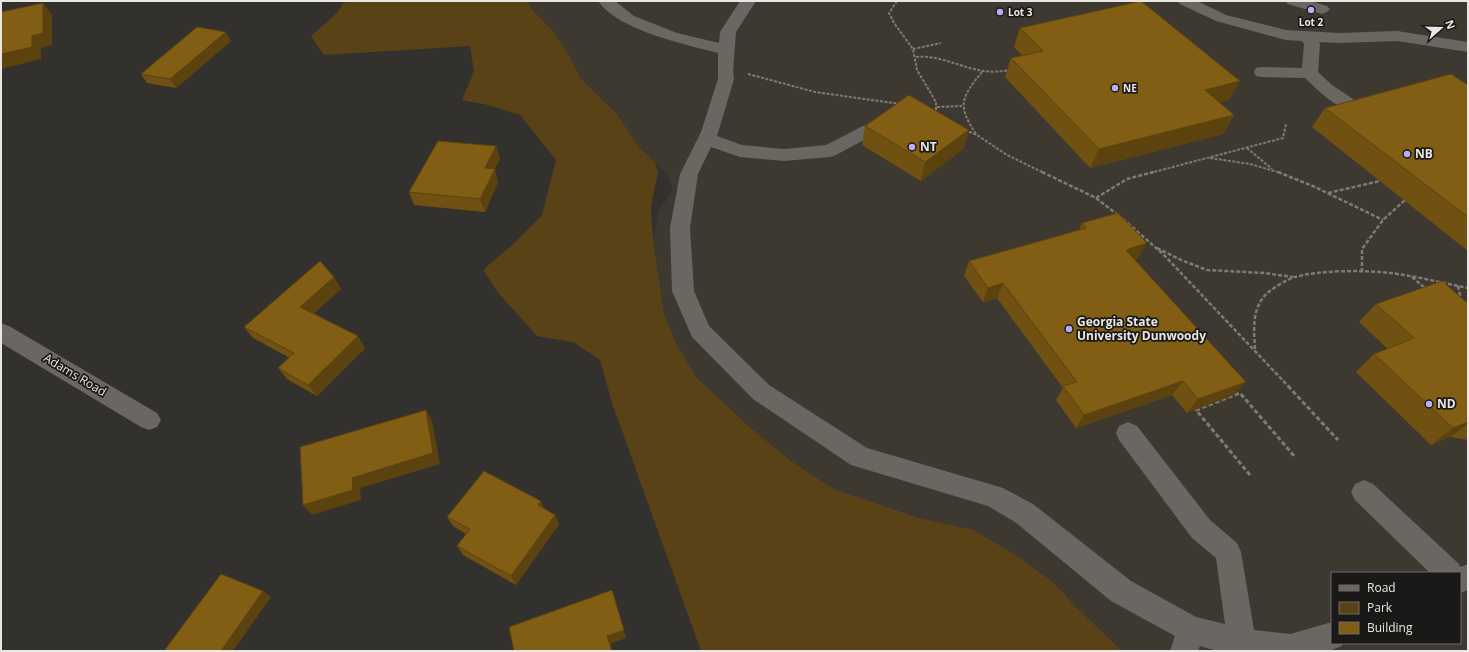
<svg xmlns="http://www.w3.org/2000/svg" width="1469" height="652" viewBox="0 0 1469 652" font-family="'Open Sans',sans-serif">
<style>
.built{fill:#3e3930;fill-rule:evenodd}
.green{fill:#594216}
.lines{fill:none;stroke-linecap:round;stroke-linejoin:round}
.path-far2{stroke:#7d7b77;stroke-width:2;stroke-dasharray:3 1.5;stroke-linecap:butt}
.path-far1{stroke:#7d7b77;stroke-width:2.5;stroke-dasharray:4 2;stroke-linecap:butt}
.path{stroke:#7d7b77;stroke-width:3;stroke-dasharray:4.5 2.5;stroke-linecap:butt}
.minor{fill:#6a6762;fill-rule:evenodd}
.wall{fill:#705112}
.shaded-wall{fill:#5b420f}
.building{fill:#825e15;stroke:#5b420f}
.poi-dot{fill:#b6acf8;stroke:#1a1917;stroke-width:1.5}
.labels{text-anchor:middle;stroke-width:3.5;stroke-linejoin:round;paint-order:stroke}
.far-poi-label{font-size:10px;font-weight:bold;fill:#e9e7e4;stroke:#1a1917;text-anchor:start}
.poi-label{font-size:12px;font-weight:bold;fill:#e9e7e4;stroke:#1a1917;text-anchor:start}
.street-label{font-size:12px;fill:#e9e7e4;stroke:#1a1917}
</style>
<rect width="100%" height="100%" fill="#33312d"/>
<!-- built -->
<path class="built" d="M 528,1 L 1468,1 L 1468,651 L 1122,651 L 1076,607 L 1052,581 L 1014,554 L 974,530 L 919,518 L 834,489 L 791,461 L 753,430 L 697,378 L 677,345 L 664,313 L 653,240 L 659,211 L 673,190 L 668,175 L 637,145 L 618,115 L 581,79 L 568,53 L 552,30 L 531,8 ZM 1332,573 L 1460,573 L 1460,643 L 1332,643 Z"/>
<!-- green -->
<path class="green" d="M 345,1 L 528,1 L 531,8 L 552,30 L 568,53 L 581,79 L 618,115 L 637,145 L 655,162 L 658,172 L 651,206 L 653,240 L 664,313 L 677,345 L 697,378 L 753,430 L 791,461 L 834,489 L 919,518 L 974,530 L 1014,554 L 1052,581 L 1076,607 L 1122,651 L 701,651 L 612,403 L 600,360 L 573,342 L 537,336 L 500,295 L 483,270 L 512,245 L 542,215 L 556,160 L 520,115 L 484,104 L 462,100 L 474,71 L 470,46 L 324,55 L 311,36 L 336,14 Z"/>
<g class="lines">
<!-- path-far2 -->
<g class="path-far2">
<path d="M 897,1 L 889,13 L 894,23 L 913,49 L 917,70 L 936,102 L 936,114"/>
<path d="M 913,49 L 941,43"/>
<path d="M 916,57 C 949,54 972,78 1009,70"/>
<path d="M 748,74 L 815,92 L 900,104"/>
<path d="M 937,107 L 962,106"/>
<path d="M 965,130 L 977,135 L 1007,155 L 1044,173"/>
<path d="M 976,134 C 957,105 961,98 982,72"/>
<path d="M 1247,148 L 1272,169"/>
<path d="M 1210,158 L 1250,164 L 1281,173"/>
<path d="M 1150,173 L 1283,138 L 1286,124"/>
</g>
<!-- path-far1 -->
<g class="path-far1">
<path d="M 1042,172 L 1096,198 L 1118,215"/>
<path d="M 1278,172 L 1315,187 L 1383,220"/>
<path d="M 1328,193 L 1380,181"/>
<path d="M 1096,198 L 1127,179 L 1154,172"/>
<path d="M 1123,219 L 1163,254 L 1289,387"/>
<path d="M 1157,248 L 1181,260 L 1207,270 L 1264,273 L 1293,277"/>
<path d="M 1362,272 L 1362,249 L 1383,220 L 1405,200"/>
<path d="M 1412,277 L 1425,288"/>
<path d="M 1458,286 L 1461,299"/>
<path d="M 1255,349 C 1254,331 1252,314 1262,299 C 1267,291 1287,279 1295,277 C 1321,270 1363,270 1390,273 C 1416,276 1442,283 1468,288"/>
</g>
<!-- path -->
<g class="path">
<path d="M 1288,386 L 1338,440"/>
<path d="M 1250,475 L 1196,410 L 1240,393 L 1295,457"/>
</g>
<!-- minor -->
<g class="minor">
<path d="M 598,1 L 615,1 L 634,16 L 677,33 L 719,43 L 720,32 L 740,1 L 756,1 L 736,32 L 733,71 L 734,79 L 717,136 L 742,145 L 784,149 L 826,145 L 863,126 L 869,124 L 875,126 L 878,130 L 875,134 L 836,155 L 830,157 L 784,161 L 740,157 L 711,147 L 698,174 L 690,228 L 694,291 L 709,326 L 769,385 L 867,448 L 1003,488 L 1033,504 L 1131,581 L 1196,617 L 1225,624 L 1216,558 L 1192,538 L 1119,440 L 1116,433 L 1119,426 L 1128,422 L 1137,426 L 1210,520 L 1237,543 L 1241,552 L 1254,630 L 1290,634 L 1332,622 L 1332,643 L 1343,643 L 1342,646 L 1329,651 L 1217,651 L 1200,646 L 1198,651 L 1170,651 L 1175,636 L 1111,601 L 1015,522 L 988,506 L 851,465 L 753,399 L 692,337 L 672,291 L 670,228 L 680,174 L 701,132 L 718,79 L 718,53 C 685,44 619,31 598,1 Z"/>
<path d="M 1177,1 L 1197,1 L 1226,15 L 1286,30 L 1339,33 L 1397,31 L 1468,42 L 1468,52 L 1397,41 L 1339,43 L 1319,42 L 1320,44 L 1318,72 L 1332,85 L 1356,101 L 1359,105 L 1356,109 C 1339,113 1317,89 1305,78 L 1262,77 L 1256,76 L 1254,72 L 1256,68 L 1262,67 L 1302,68 L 1304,44 L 1302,41 L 1286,40 L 1216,21 L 1180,4 Z"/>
<path d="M 1285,1 L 1310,1 L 1327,6 L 1330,9 L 1327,12 L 1322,14 L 1288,4 Z"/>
<path d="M 1,323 L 9,326 L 157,413 L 161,420 L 157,427 L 149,430 L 141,427 L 1,343 Z"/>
<path d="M 1364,480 L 1373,484 L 1459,564 L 1460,567 L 1468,564 L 1468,590 L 1460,593 L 1460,573 L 1430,573 L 1355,500 L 1351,492 L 1355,484 Z"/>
</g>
</g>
<!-- wall -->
<g class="wall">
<path d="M 1020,28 L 1240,81 L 1229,100 L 1219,102 L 1234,115 L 1223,134 L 1090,168 L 1005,77 L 1011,58 L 1022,55 L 1014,47 Z"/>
<path d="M 231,41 L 176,88 L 147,83 L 141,74 Z"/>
<path d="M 1468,85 L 1468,251 L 1312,127 L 1325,108 Z"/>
<path d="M 865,126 L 969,130 L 963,149 L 921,181 L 862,145 Z"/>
<path d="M 496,146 L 500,159 L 494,169 L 498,182 L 485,212 L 414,205 L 409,192 Z"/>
<path d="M 1082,223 L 1138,258 L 1135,259 L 1234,395 L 1187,413 L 1172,395 L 1076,428 L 1056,400 L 1063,388 L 997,298 L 983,302 L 964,276 L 969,261 L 1079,230 Z"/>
<path d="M 334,277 L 341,289 L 314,313 L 365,348 L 317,396 L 287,379 L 278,368 L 290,358 L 253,338 L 244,327 Z"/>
<path d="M 1465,301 L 1468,302 L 1468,440 L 1450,437 L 1431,445 L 1356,372 L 1374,354 L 1388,349 L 1359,322 L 1376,304 Z"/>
<path d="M 541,501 L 544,509 L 555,515 L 559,524 L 516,585 L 463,555 L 457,546 L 466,534 L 453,526 L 447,517 Z"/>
</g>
<!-- shaded-wall -->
<g class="shaded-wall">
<path d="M 43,3 L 52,15 L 52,45 L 41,48 L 41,59 L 1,69 L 1,54 L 32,36 Z"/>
<path d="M 226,32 L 231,41 L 176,88 L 170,79 Z"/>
<path d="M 1240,81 L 1229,100 L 1194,109 L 1205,90 Z"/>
<path d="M 1234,115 L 1223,134 L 1090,168 L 1099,149 Z"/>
<path d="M 969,130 L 963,149 L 921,181 L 925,162 Z"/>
<path d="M 496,146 L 500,159 L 489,181 L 485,168 Z"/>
<path d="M 495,169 L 498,182 L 485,212 L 480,199 Z"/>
<path d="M 1147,243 L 1138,258 L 1118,264 L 1126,250 Z"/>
<path d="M 334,277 L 341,289 L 308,318 L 300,307 Z"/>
<path d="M 1003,283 L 997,298 L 983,302 L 988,288 Z"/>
<path d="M 358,336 L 365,348 L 317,396 L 308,385 Z"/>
<path d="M 1183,381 L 1172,395 L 1076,428 L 1084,415 Z"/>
<path d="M 1246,382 L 1234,395 L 1187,413 L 1198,399 Z"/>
<path d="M 426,410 L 432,421 L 440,464 L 360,488 L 361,500 L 312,515 L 303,505 Z"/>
<path d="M 1468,422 L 1468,424 L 1450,437 L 1431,445 L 1453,428 Z"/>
<path d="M 541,501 L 545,511 L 538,505 Z"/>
<path d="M 555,515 L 559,524 L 516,585 L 511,576 Z"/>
<path d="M 612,590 L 626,638 L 610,644 L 612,651 L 607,636 Z"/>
<path d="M 263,591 L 271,597 L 233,651 L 221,651 Z"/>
</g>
<!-- building -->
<g class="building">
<path d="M 1141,1 L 1240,81 L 1205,90 L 1234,115 L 1099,149 L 1011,58 L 1043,51 L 1020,28 Z"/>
<path d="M 43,3 L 43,33 L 32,36 L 32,47 L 1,54 L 1,12 Z"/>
<path d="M 197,27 L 226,32 L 170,79 L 141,74 Z"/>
<path d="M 1451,74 L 1468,85 L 1468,217 L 1325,108 Z"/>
<path d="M 909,95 L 969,130 L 925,162 L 865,126 Z"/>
<path d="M 438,141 L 496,146 L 485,168 L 495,169 L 480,199 L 409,192 Z"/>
<path d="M 1118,213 L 1147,243 L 1126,250 L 1246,382 L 1198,399 L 1183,381 L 1084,415 L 1063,386 L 1077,382 L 1003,283 L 988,288 L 969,261 L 1086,228 L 1082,223 Z"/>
<path d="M 320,261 L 334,277 L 300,307 L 358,336 L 308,385 L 278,368 L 294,353 L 244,327 Z"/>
<path d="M 1442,281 L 1465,301 L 1468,302 L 1468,422 L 1453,428 L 1374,354 L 1414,338 L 1376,304 Z"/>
<path d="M 426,410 L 433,453 L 352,478 L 353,490 L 303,505 L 300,447 Z"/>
<path d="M 484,471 L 541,501 L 538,505 L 555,515 L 511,576 L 457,546 L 470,529 L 447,517 Z"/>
<path d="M 221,574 L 263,591 L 221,651 L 164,651 Z"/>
<path d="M 612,590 L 624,630 L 607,636 L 612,651 L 514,651 L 509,627 Z"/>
</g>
<!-- markers -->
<g class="poi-dot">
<circle cx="1311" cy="10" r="4"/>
<circle cx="1000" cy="12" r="4"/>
<circle cx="1115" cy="88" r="4"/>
<circle cx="912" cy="147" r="4"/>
<circle cx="1407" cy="154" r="4"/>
<circle cx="1069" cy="329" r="4"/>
<circle cx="1429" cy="404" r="4"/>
</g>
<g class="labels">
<!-- far-poi labels -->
<g class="far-poi-label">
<text x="1008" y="16">Lot 3</text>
<text x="1311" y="26" text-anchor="middle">Lot 2</text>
<text x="1123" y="92">NE</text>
</g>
<!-- poi labels -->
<g class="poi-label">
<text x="920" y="151">NT</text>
<text x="1415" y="158">NB</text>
<text x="1077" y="326">Georgia State<tspan x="1077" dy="14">University Dunwoody</tspan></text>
<text x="1437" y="408">ND</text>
</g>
<!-- street labels -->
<g class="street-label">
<text transform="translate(75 375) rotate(31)" y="4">Adams Road</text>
</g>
</g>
<!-- border -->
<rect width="1469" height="652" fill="none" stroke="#e9e7e4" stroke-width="4"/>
<!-- legend -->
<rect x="1331" y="572" width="130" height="72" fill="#1a1917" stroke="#6d6b69"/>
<rect x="1339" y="585" width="20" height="6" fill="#6a6762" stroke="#6d6b69"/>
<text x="1367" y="592" font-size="12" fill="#e9e7e4">Road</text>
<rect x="1339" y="602" width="20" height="12" fill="#594216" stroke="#6d6b69"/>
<text x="1367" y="612" font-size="12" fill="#e9e7e4">Park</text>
<rect x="1339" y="622" width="20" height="12" fill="#825e15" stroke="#6d6b69"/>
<text x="1367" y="632" font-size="12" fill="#e9e7e4">Building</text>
<!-- north arrow -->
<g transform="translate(1441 28) rotate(70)" stroke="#1a1917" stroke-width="3" paint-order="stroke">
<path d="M0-3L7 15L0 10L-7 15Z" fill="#e9e7e4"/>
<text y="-6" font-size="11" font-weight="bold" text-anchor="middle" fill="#e9e7e4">N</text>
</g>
</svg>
